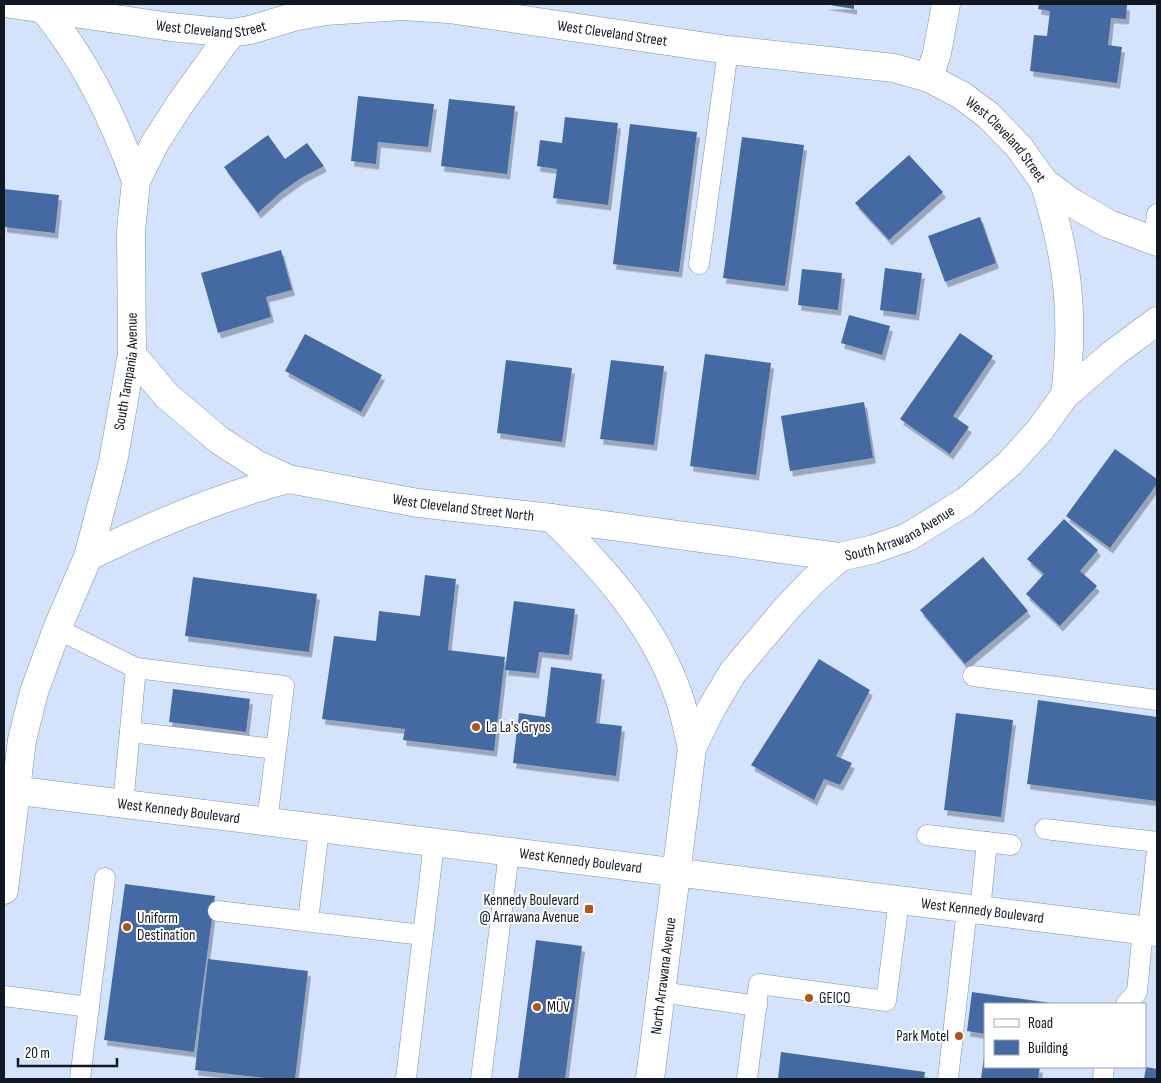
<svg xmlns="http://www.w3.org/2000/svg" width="1161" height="1083" viewBox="0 0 1161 1083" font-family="'Sofia Sans Condensed',sans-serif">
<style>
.building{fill:#456aa3;filter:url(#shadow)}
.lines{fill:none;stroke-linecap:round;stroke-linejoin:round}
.service-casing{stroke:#7f92ae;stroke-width:21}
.minor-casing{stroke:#7f92ae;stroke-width:29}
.primary-casing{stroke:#7f92ae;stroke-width:29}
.service{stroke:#fff;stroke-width:20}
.minor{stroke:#fff;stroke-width:28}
.primary{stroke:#fff;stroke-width:28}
.poi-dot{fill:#b55411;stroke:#fff;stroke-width:2}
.labels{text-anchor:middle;stroke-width:4;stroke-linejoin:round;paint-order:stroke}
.street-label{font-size:15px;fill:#111823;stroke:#fff}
.poi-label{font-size:15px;fill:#111823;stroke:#fff;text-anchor:start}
</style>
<defs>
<filter id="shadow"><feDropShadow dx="3" dy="5.5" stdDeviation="0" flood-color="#0004"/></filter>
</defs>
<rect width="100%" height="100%" fill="#d3e3fc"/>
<!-- building -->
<g class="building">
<path d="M 824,4 L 854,4 L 854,9 Z"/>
<path d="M 1039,4 L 1127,5 L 1126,19 L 1111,18 L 1108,45 L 1122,47 L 1117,83 L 1030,71 L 1034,35 L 1047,36 L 1050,11 L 1038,9 Z"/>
<path d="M 358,96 L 434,104 L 428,147 L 378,142 L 376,164 L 351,161 Z"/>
<path d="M 449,99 L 515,106 L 507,174 L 441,166 Z"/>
<path d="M 565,117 L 618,123 L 608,205 L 553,198 L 557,169 L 537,166 L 540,140 L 562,143 Z"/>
<path d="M 630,124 L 697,132 L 679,272 L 613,264 Z"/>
<path d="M 268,135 L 285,159 L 307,143 L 324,166 L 301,178 L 280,193 L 258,213 L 224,167 Z"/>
<path d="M 742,137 L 804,145 L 785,286 L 723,278 Z"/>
<path d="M 909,155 L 943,192 L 889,240 L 855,203 Z"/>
<path d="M 4,189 L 59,195 L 55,233 L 4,227 Z"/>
<path d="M 980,217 L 996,263 L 945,282 L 928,236 Z"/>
<path d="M 281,250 L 292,290 L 266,297 L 271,317 L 218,333 L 201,273 Z"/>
<path d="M 885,268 L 922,273 L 916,315 L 880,310 Z"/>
<path d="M 802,269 L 842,273 L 838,310 L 798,305 Z"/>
<path d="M 849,315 L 890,326 L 882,355 L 841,343 Z"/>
<path d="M 960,333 L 993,356 L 953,416 L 969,427 L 950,454 L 900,419 Z"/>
<path d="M 305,334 L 382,375 L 361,412 L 285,371 Z"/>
<path d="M 705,354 L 771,363 L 756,475 L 690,466 Z"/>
<path d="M 506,360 L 572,368 L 562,442 L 497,433 Z"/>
<path d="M 611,360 L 664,366 L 654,445 L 600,439 Z"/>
<path d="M 864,402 L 873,458 L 790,471 L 781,416 Z"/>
<path d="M 1115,449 L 1157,479 L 1157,484 L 1110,548 L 1066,516 Z"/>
<path d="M 1064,519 L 1098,550 L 1080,571 L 1097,586 L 1060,626 L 1026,594 L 1044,574 L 1027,559 Z"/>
<path d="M 983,557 L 1028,611 L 965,664 L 920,610 Z"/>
<path d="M 425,575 L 456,579 L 448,650 L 505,657 L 494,751 L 403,740 L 405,729 L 322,719 L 334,636 L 376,641 L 379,611 L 420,616 Z"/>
<path d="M 193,577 L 317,594 L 309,652 L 185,636 Z"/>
<path d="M 514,601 L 575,609 L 569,655 L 539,652 L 536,673 L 505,670 Z"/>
<path d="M 819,659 L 870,690 L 836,756 L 852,763 L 840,785 L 824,779 L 814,800 L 751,765 Z"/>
<path d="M 551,667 L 602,674 L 596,723 L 622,726 L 616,776 L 513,763 L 519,713 L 545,717 Z"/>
<path d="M 173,689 L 250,699 L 246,732 L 169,722 Z"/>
<path d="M 1038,700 L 1157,717 L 1157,801 L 1027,784 Z"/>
<path d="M 956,713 L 1013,720 L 1001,817 L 944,810 Z"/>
<path d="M 125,884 L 215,896 L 194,1052 L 104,1040 Z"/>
<path d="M 536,940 L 582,946 L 565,1079 L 518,1079 Z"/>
<path d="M 208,959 L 308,971 L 295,1079 L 274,1079 L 195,1070 Z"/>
<path d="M 972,992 L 1051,1003 L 1051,1004 L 985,1004 L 985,1034 L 967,1031 Z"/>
<path d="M 781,1052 L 925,1072 L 924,1079 L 778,1079 Z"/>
<path d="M 984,1056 L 985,1067 L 1040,1067 L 1038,1079 L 981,1079 Z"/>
<path d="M 1146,1067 L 1157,1069 L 1157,1079 L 1144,1079 Z"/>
</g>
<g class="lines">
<!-- service casing -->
<g class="service-casing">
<g id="service">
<path d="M 1154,242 L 1157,214"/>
<path d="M 699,264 L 728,50"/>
<path d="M 57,629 L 136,668"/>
<path d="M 973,676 L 1157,700"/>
<path d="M 130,732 L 275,749"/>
<path d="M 123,804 L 136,668 L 284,686 L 267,822"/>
<path d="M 1045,829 L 1157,842"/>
<path d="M 927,835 L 1011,845"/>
<path d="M 980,910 L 987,842"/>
<path d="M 218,911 L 423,935"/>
<path d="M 308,921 L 319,829"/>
<path d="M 1148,931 L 1157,850"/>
<path d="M 661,992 L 757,1006"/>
<path d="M 4,996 L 89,1007"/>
<path d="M 1126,1004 L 1137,992 L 1143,930"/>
<path d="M 80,1079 L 105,878"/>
<path d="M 406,1079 L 434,843"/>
<path d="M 481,1079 L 509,852"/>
<path d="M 747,1079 L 759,984 L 886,1001 L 899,900"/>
<path d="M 948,1079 L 967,909"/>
<path d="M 1103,1079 L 1104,1067"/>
</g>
</g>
<!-- minor casing -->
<g class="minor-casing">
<g id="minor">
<path id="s1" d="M 11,4 L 171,27 L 231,33 L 250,30 L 293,17 L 325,11 L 402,6 L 449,9 L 728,50 L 894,68 L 929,78 L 961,95 L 988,115 L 1019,147 L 1044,182 L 1074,204 L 1109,224 L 1157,242"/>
<path d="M 42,7 C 85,59 114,118 136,181"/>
<path d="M 929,78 L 937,53 L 946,4"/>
<path d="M 1044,182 C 1068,259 1075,315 1065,395"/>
<path id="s2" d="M 132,354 L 166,395 L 219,440 L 256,464 L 288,479 L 418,503 L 552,518 L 840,557"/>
<path d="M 552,518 C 605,570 656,627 680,700 C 685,716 688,732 692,748"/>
<path d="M 88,557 C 154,524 217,498 288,479"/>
<path id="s3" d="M 4,890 L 22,740 L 34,692 L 57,629 L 88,557 L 113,462 L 132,354 L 131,231 L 136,181 L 155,143 L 180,104 L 231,33"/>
<path id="s4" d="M 650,1079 L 692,748 L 711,709 L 733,672 L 787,608 L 812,582 L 840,557 L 874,549 L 908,537 L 966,501 L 1010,463 L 1040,430 L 1065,395 L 1114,353 L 1157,321"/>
</g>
</g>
<!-- primary casing -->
<g class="primary-casing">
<g id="primary">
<path id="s5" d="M 4,789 L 1157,932"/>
</g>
</g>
<!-- service -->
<use href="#service" class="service"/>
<!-- minor -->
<use href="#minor" class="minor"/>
<!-- primary -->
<use href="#primary" class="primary"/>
</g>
<!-- markers -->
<g class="poi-dot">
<circle cx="476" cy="727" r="5"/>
<rect x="584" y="904" width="10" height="10" rx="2.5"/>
<circle cx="127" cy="927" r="5"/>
<circle cx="809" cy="998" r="5"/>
<circle cx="537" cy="1007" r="5"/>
<circle cx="959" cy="1036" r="5"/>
</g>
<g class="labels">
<!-- street labels -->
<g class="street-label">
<text dy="5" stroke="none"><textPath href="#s1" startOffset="202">West Cleveland Street</textPath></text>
<text dy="5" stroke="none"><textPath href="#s1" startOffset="608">West Cleveland Street</textPath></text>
<text dy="5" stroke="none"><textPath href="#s1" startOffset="1028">West Cleveland Street</textPath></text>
<text dy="5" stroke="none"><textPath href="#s3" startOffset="536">South Tampania Avenue</textPath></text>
<text dy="5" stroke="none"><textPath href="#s2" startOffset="380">West Cleveland Street North</textPath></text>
<text dy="5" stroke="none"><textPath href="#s4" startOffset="642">South Arrawana Avenue</textPath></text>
<text dy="5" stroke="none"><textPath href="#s5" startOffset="176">West Kennedy Boulevard</textPath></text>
<text dy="5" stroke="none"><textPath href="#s5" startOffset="581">West Kennedy Boulevard</textPath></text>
<text dy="5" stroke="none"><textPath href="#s5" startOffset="986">West Kennedy Boulevard</textPath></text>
<text dy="5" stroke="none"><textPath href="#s4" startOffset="104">North Arrawana Avenue</textPath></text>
</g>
<!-- poi labels -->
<g class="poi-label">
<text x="486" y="732">La La's Gryos</text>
<text x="579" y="905" text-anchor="end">Kennedy Boulevard<tspan x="579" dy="17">@ Arrawana Avenue</tspan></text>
<text x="137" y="923">Uniform<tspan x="137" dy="17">Destination</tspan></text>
<text x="819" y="1003">GEICO</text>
<text x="547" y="1012">MÜV</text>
<text x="949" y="1041" text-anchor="end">Park Motel</text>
</g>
</g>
<!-- border -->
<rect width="1161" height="1083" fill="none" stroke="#111823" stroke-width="10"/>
<!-- legend -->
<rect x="984" y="1003" width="162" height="65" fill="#ffffff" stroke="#a0a3a7"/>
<rect x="994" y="1019" width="25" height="8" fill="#ffffff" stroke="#a0a3a7"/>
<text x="1028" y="1028" font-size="15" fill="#111823">Road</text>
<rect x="994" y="1040" width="25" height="15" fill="#456aa3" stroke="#a0a3a7"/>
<text x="1028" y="1053" font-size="15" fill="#111823">Building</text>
<!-- scale -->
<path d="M18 1058v8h99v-8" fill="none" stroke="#111823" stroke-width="2.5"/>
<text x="25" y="1058" font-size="15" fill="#111823" stroke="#ffffff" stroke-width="4" paint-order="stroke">20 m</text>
</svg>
